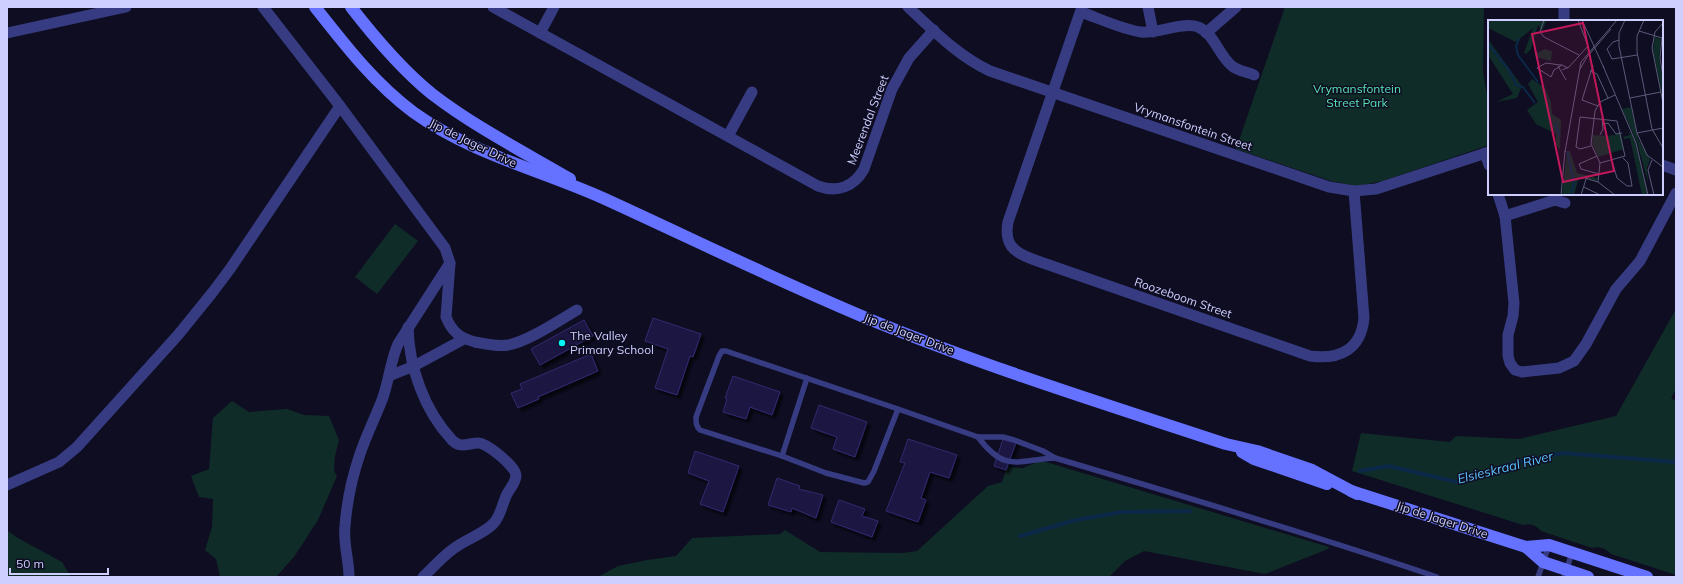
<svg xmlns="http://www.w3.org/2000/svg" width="1683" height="584" viewBox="0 0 1683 584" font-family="Mulish,sans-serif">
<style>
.green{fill:#102c28}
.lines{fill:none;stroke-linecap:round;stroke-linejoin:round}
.stream{stroke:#0b2848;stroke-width:4}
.building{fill:#1d1843;stroke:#302a70;filter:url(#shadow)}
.lane{stroke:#373c82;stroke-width:5.5}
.street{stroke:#373c82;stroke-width:11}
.secondary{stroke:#6571ff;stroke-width:12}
.poi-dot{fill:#00f9f8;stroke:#0e0d22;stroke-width:1.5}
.labels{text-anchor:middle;stroke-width:3;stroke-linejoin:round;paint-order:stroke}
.park-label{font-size:12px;fill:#57e2b1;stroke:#0e0d22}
.street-label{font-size:12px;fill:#ceceff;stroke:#0e0d22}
.poi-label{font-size:12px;fill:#ceceff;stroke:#0e0d22;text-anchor:start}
.water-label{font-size:13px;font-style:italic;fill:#5cc4ff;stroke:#0e0d22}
.inset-river{fill:none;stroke:#0b2848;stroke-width:2}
.inset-road{fill:none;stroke:#5b5a7a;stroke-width:1}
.view{fill:#c2185b;fill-opacity:0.15;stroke:#c2185b;stroke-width:2}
.inset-edge{fill:none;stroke:#ceceff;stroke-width:2}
</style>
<defs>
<filter id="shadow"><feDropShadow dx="3.5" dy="3.5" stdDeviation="1" flood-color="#0009"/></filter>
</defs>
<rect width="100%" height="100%" fill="#0e0d22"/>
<!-- green -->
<g class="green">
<path d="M 1285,7 L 1484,7 L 1483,72 L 1489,106 L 1489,145 L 1383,181 L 1362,185 L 1351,185 L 1331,181 L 1236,149 Z"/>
<path d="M 395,224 L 418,241 L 377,294 L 355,277 Z"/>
<path d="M 1676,309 L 1676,389 L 1671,398 L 1676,401 L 1676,575 L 1611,554 C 1605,548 1600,546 1592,548 L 1541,531 C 1536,525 1530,523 1523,525 L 1352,471 L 1361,433 L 1450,442 L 1456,436 L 1519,439 L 1616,416 Z"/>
<path d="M 232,401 L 249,412 L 287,409 L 304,415 L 329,416 L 339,440 L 335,456 L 334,471 L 337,476 L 318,520 L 294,557 L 276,577 L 220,577 L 216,559 L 205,550 L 212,527 L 213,499 L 199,497 L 191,476 L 209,469 L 213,418 Z"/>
<path d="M 1037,462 L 1046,462 L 1329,547 L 1328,549 L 1265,574 L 1144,551 L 1125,561 L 1109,577 L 598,577 L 618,566 L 647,560 L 676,556 L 692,538 L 780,534 L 785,530 L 820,552 L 903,553 L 917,551 L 988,486 L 1002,482 L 1007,467 L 1023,468 Z"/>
<path d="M 7,530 L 16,537 L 62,562 L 71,577 L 7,577 Z"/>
</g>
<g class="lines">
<!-- stream -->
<g class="stream">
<path d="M 1360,471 L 1389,466 L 1457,482 L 1517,462 L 1563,453 L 1676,462"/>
<path d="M 1020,536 L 1076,520 L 1122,512 L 1190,511"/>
</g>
</g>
<!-- building -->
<g class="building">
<path d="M 653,318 L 701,334 L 693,357 L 690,356 L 677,395 L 655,388 L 668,349 L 645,341 Z"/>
<path d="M 584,320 L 593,336 L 540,365 L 531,349 Z"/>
<path d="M 591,354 L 598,371 L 538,397 L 539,399 L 518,408 L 511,393 L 522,389 L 520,384 Z"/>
<path d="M 733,376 L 780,392 L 772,415 L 750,407 L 746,419 L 723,412 L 727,399 L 725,398 Z"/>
<path d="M 819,405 L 867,422 L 855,457 L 833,449 L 837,437 L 811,428 Z"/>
<path d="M 1004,436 L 1017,440 L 1006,470 L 994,466 Z"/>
<path d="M 908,439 L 957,455 L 949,478 L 930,472 L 921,498 L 926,500 L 918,522 L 886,511 L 905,463 L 900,462 Z"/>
<path d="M 695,451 L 739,466 L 723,512 L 700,504 L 709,481 L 688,473 Z"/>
<path d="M 777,478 L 800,486 L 799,489 L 823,495 L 816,518 L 792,508 L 791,512 L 768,505 Z"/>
<path d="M 839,500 L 865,509 L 862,516 L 878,521 L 872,537 L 831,522 Z"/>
</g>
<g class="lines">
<!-- lane -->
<g class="lane">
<path d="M 898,409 L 874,471 L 868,482 L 864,483 L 826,473 L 782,456 L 700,430 C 696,426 696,423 696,417 L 719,356 L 722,351 L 726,351 L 898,409 L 978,437 L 1003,437 L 1014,440 L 1043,451 L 1055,458 C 1183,496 1310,534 1437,577"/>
<path d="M 978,437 C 1005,473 1017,460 1055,458"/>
<path d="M 782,456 L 807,378"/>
<path d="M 1538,577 L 1549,545"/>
<path d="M 1564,577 L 1572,553"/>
</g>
<!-- street -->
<g class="street">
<path d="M 263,7 L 340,106 L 445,248 L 450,263 L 446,317 C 452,332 460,338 475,342 C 485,344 498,347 508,345 C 529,341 558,321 577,310"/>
<path d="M 493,7 L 818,186 C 837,193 854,187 864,169 L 892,89 L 909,58 L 934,30"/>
<path d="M 908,7 C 933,30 958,56 990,71 L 1329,187 L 1354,191 L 1376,189 L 1489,152"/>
<path d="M 1082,7 L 1008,222 C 1004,244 1013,252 1032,259 L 1310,356 C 1339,360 1361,350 1364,318 L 1354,191"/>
<path d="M 1148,7 L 1153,32"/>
<path d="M 1081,12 C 1098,18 1124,30 1141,32 C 1157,34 1185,21 1198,27 C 1214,33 1219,56 1232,66 C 1238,71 1247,72 1254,75"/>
<path d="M 1564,21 L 1564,7"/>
<path d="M 7,33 L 126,7"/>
<path d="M 540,33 L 554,7"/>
<path d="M 1206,33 L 1236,7"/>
<path d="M 728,136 L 752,92"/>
<path d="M 1485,153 L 1489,165"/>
<path d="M 1662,165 L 1676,170"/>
<path d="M 1498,194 L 1505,216 L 1514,303 L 1513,316 L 1508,335 L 1508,356 L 1510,363 L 1515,370 L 1522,372 L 1559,368 L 1574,361 L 1586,344 L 1616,289 L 1640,261 L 1676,193"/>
<path d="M 1505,216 L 1555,200 L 1565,203"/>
<path d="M 408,327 C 409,367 424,410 452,440 C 460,449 469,443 478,443 C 487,443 515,466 516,475 C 516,483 510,488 507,494 C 502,504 501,516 493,524 C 484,533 470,538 459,545 C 445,553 435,566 423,577"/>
<path d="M 389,376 L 414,366 L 464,339"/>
<path d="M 7,485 L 59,462 L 77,447 L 178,335 L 212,293 L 230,269 L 340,106"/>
<path d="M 349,577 C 349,559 343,544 345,526 C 347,501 352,477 360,454 C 366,436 375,418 382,400 C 389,382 390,362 398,344 L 450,263"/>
</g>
<!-- secondary -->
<g class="secondary">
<path d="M 315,7 C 345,45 374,83 413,112 C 471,154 541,170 605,199 C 697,241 788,286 881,324 C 995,370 1111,406 1226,444 L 1257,451 L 1312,470 L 1357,494"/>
<path d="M 351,7 C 375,38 401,69 432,94 C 475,127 524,152 570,179"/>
<path d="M 1242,452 L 1254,459 L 1327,484"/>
<path d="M 1351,491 L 1526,547 L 1549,545 L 1647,577"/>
<path d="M 1526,547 L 1543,562 L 1588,577"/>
</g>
</g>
<!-- markers -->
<circle class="poi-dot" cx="562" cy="343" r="4"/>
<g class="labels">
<!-- park labels -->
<g class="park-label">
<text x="1357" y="93">Vrymansfontein<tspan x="1357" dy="14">Street Park</tspan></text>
</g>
<!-- street labels -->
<g class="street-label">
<text transform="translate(868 120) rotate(-69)" y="4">Meerendal Street</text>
<text transform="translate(1193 127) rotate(19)" y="4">Vrymansfontein Street</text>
<text transform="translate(473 143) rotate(26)" y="4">Jip de Jager Drive</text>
<text transform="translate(1183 298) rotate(19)" y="4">Roozeboom Street</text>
<text transform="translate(909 334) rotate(21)" y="4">Jip de Jager Drive</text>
<text transform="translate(1442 520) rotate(18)" y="4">Jip de Jager Drive</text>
</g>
<!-- poi labels -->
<g class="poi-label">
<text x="570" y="340">The Valley<tspan x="570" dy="14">Primary School</tspan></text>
</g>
<!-- water labels -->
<g class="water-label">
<text transform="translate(1505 467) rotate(-14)" y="5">Elsieskraal River</text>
</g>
</g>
<!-- overview -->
<g transform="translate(1488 20)">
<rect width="175" height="175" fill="#0e0d22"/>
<path d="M 0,0 L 59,0 L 54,11 L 50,5 L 43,29 L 38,34 L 36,33 L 45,8 L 28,22 L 0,8 ZM 167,17 L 173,19 L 171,39 L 175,58 L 175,79 L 165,30 ZM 0,19 L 34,66 L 29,78 L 8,82 L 25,74 L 0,35 ZM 57,29 L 64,31 L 63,41 L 48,37 L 47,34 ZM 44,59 L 57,68 L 63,82 L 64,94 L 73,100 L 72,130 L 68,125 L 68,114 L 48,104 L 39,90 L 50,82 L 40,64 ZM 143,87 L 150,119 L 162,139 L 159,148 L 160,162 L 149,122 L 134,89 ZM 140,109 L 147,120 L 160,175 L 154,175 L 142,118 L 136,119 L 135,117 L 142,115 ZM 133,114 L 136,129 L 110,137 L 104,123 L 105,115 L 119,116 ZM 79,131 L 82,131 L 89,153 L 110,158 L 108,161 L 91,157 L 86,175 L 74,175 Z" fill="#102c28"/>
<path class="inset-river" d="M 31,19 L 28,26 L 30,35 L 50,62M 0,24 L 21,50 L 28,65 L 35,67 L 47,83M 67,103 L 72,117M 79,131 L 86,163 L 83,175"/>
<path class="inset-road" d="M 56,0 L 52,12 L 56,17 L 91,35M 94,0 L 116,48M 137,0 L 131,13 L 131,26 L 149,113 L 159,135 L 175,147M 156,0 L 149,16 L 149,32 L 164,109 L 175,128M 175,3 L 167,12 L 164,28 L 175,83M 151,11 L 174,18 L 172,38 L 175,56M 131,20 L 125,22 L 119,29 L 124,39 L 149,35M 74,45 L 66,50 L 63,57 L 49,48 L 58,43 L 72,45 L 74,45 L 80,48M 105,45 L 94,80 L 110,86M 70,46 L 78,60M 115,46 L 148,123 L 160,175M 92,49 L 99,37 L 123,9M 74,50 L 81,47 L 100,26 L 90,0M 102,51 L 109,54 L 120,78M 142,78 L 173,72M 114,105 L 120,103 L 128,114 L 134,113M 149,113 L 175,108M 112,115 L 115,109 L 114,98M 103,126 L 92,129 L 88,127 L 92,97 L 129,101 L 137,136 L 112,143M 77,132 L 93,42 L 129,0M 109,136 L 91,144 L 93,149 L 111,154M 164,140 L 160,150 L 166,175M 124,141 L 129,158 L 139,166 L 144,166 L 140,143 L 135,138M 97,158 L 110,162 L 127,175M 110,162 L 112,143 L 103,124 L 107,91 L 112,82 L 127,75M 96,167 L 112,175M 73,175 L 77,131M 93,175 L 98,159"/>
<path class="view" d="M 95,3 L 126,151 L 75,162 L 44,14 Z"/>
<rect width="175" height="175" class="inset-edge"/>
</g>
<!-- border -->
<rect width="1683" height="584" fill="none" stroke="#ceceff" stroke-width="16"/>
<!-- scale -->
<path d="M10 568v6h98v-6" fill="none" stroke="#ceceff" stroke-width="2"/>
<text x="16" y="568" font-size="12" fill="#ceceff" stroke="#0e0d22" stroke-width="3" paint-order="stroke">50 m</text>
</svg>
